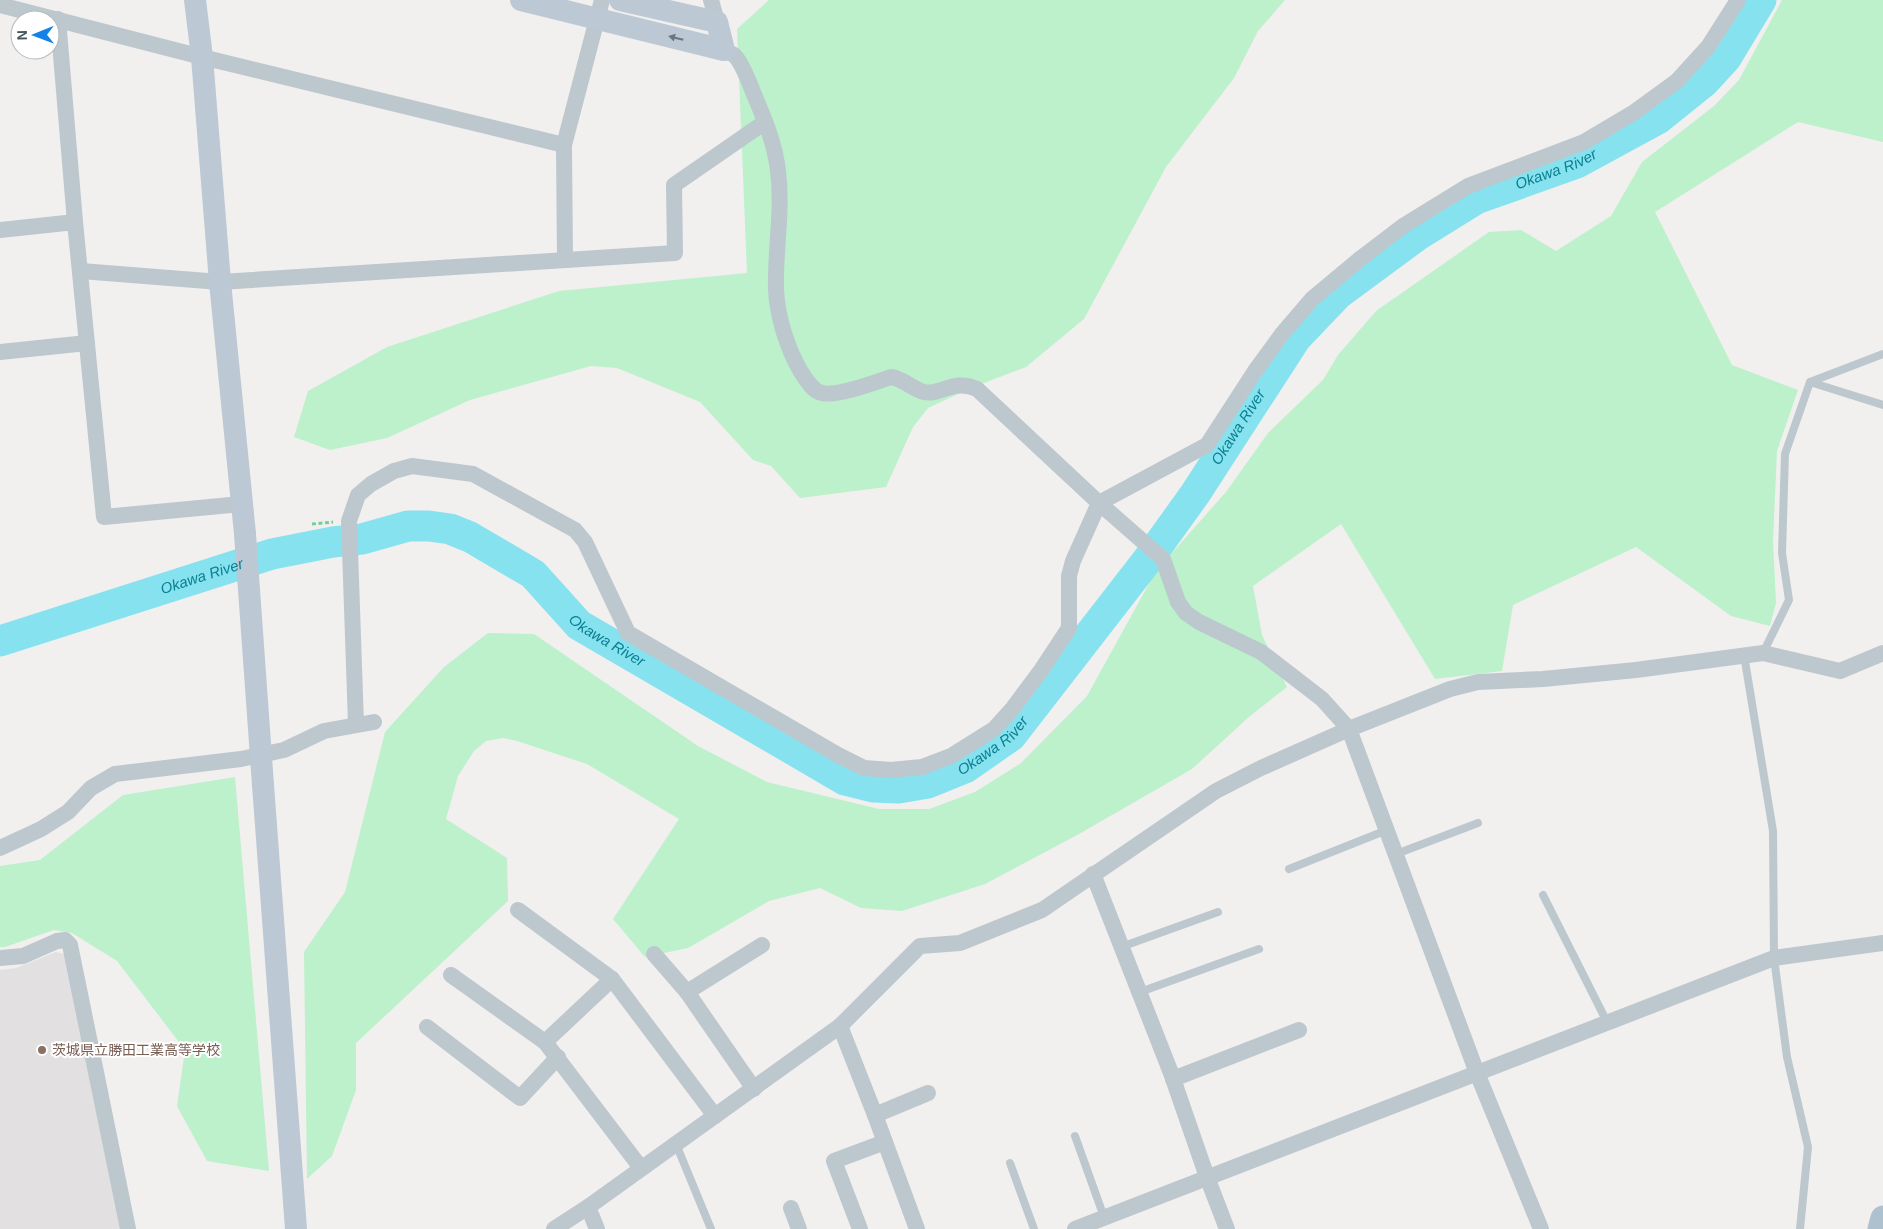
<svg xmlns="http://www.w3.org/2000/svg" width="1883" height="1229" viewBox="0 0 1883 1229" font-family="Helvetica,'Noto Sans JP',sans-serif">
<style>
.education{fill:#e3e0e1}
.green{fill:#bcf1cc}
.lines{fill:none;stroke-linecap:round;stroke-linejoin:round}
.river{stroke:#87e2ef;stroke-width:31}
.path{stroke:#72d09a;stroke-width:3;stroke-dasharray:4 2.5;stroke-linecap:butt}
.lane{stroke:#bcc8ce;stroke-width:8}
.street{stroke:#bcc8ce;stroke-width:16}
.secondary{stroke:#bcc9d4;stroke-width:22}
.primary{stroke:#aec1cf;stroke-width:25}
.secondary-bridge{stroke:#bcc9d4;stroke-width:22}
.oneway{fill:#697781}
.education-dot{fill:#8d6e63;stroke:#fff;stroke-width:2}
.labels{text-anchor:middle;stroke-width:4;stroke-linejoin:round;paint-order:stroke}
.education-label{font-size:14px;fill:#785e54;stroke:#fff;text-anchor:start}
.water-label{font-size:15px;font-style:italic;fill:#097f90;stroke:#fff}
</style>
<rect width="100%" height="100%" fill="#f2efef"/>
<!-- education -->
<path class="education" d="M 56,952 L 65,954 L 120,1229 L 0,1229 L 0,970 L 16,968 Z"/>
<!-- green -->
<g class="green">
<path d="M 769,0 L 1285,0 L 1258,31 L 1234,78 L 1166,167 L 1084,319 L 1026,367 L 971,388 L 928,408 L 913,427 L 886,487 L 800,498 L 771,466 L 753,460 L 700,402 L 617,368 L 591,366 L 470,400 L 387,438 L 330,450 L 294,437 L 308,391 L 387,347 L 559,291 L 747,273 L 737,29 Z"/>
<path d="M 1782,0 L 1883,0 L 1883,142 L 1798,122 L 1655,212 L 1732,365 L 1798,390 L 1777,451 L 1773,541 L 1776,603 L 1770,626 L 1731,616 L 1636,547 L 1513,605 L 1502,671 L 1435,679 L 1341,524 L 1253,586 L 1262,635 L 1287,687 L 1250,716 L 1192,769 L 1079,834 L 985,884 L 902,911 L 861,908 L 820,888 L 769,901 L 688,948 L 645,957 L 613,919 L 679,819 L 587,764 L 517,741 L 503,738 L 486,741 L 474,751 L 458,776 L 446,819 L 507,858 L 508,901 L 356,1043 L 356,1090 L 332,1156 L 307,1179 L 304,952 L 345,892 L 385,732 L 444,667 L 488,633 L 534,634 L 698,746 L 767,782 L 879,809 L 929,809 L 975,792 L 1021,763 L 1087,696 L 1156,571 L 1226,492 L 1268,433 L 1323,380 L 1338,355 L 1376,311 L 1489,232 L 1521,230 L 1556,251 L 1611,216 L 1642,162 L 1714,106 L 1739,80 Z"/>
<path d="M 235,777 L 269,1171 L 207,1161 L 177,1106 L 185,1050 L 117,961 L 72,933 L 54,930 L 5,947 L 0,947 L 0,866 L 40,860 L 123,795 Z"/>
</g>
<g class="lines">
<!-- river -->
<path class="river" id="s1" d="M 0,641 L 272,554 L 333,542 L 362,539 L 408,526 L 429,526 L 450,529 L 470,537 L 533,574 L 579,625 L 845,780 L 873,787 L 899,788 L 928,783 L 965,768 L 1011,736 L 1149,558 L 1195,494 L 1296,338 L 1338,294 L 1418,235 L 1476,199 L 1577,163 L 1658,119 L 1704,82 L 1726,58 L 1761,0"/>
<!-- path -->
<path class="path" d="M 312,524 L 333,522"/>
<!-- lane -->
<g class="lane">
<path d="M 1810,382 L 1883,405"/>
<path d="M 1763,653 L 1789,600 L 1782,553 L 1785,454 L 1810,382 L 1883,354"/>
<path d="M 1744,655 L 1773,831 L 1774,958 L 1787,1057 L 1808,1147 L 1800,1229"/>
<path d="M 1396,854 L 1478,823"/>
<path d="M 1289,869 L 1387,830"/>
<path d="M 1543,895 L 1607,1022"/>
<path d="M 1121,947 L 1218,912"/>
<path d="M 1140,992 L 1259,949"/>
<path d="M 1075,1136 L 1104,1217"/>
<path d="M 676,1144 L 711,1229"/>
<path d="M 1010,1163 L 1034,1229"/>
</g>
<!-- street -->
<g class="street">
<path d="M 711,0 L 717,22"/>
<path d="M 0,5 L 202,57 L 564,145"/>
<path d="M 58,19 L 75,222 L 104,517 L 241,504"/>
<path d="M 724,50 C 727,52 731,53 734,55 C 742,62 749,82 753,92 C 764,118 775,143 778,171 C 783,210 775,249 776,289 C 777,316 787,348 801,372 C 806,379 812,391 822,393 C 836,397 876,382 891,377 C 904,379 912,389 924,392 C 940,396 954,378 977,389 L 1099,503 L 1163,559 L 1178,602 L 1186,613 L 1199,622 L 1261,652 L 1322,699 L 1349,729 L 1477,1073 L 1541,1229"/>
<path d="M 0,230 L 75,222"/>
<path d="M 565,260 L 564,145 L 602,0"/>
<path d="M 81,271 L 220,282 L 675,253 L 674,185 L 765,122"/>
<path d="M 0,352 L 87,343"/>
<path d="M 356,724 L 349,521 L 358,495 L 371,484 L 394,471 L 412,466 L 473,474 L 575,530 L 585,542 L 628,633 L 838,755 L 864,768 L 891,770 L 922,767 L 951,756 L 994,729 L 1013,708 L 1042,669 L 1069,628 L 1069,576 L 1073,561 L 1099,503 L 1207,445 L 1255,371 L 1282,334 L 1312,299 L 1361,258 L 1403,226 L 1468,186 L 1584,142 L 1633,113 L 1677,81 L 1708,47 L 1738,0"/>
<path d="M 0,848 L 41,829 L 68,812 L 91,788 L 115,774 L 241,759 L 284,750 L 324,731 L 374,722"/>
<path d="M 1093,874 L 1171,1073 L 1207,1177 L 1227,1229"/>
<path d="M 518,910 L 612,979 L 715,1116"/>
<path d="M 654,954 L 687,992 L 754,1089"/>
<path d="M 0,958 L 23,956 L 57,941 L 65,940 L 70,945 L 128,1229"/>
<path d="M 451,975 L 545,1042 L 641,1168"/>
<path d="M 687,992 L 762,945"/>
<path d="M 840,1026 L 875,1115 L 917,1229"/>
<path d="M 427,1027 L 520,1098 L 558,1057"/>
<path d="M 545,1042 L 612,979"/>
<path d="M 1173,1079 L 1299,1030"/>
<path d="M 875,1115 L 928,1093"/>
<path d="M 588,1207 L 597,1229"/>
<path d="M 791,1208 L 799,1229"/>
<path d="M 554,1229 L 588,1207 L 840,1026 L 920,946 L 960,943 L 1042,910 L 1216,791 L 1261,768 L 1349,729 L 1450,689 L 1478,682 L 1543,679 L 1636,670 L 1763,653 L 1840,671 L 1883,653"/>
<path d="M 860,1229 L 834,1161 L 885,1142"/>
<path d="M 1075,1229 L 1774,958 L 1883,943"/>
</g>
<!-- secondary -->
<g class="secondary">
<path d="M 195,0 L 202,57 L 220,282 L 245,534"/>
<path d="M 521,0 L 724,50 L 717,22 L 620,0"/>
<path d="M 263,785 L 296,1229"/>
</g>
<!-- primary -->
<path class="primary" d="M 1880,1229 L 1883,1218"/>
<!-- secondary-bridge -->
<path class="secondary-bridge" d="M 245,534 L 263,785"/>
</g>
<!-- one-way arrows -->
<defs><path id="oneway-solid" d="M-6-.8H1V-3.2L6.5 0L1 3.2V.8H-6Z" transform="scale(1.25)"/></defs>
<use class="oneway" href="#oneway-solid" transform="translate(676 38) rotate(-166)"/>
<!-- markers -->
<circle class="education-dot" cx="42" cy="1050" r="5"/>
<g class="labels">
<!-- education labels -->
<g class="education-label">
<text x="52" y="1055">茨城県立勝田工業高等学校</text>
</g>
<!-- water labels -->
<g class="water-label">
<text dy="5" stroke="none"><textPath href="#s1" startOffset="1922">Okawa River</textPath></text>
<text dy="5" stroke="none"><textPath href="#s1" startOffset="1502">Okawa River</textPath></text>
<text dy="5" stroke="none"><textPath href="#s1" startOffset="212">Okawa River</textPath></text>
<text dy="5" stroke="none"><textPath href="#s1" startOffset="662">Okawa River</textPath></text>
<text dy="5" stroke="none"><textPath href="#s1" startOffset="1098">Okawa River</textPath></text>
</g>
</g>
<!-- north arrow -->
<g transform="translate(35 35) rotate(269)"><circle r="24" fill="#ffffff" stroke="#b5bbbe"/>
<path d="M0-4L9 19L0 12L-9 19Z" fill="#1282e8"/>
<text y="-8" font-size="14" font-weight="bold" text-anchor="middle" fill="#46545d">N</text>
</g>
</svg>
